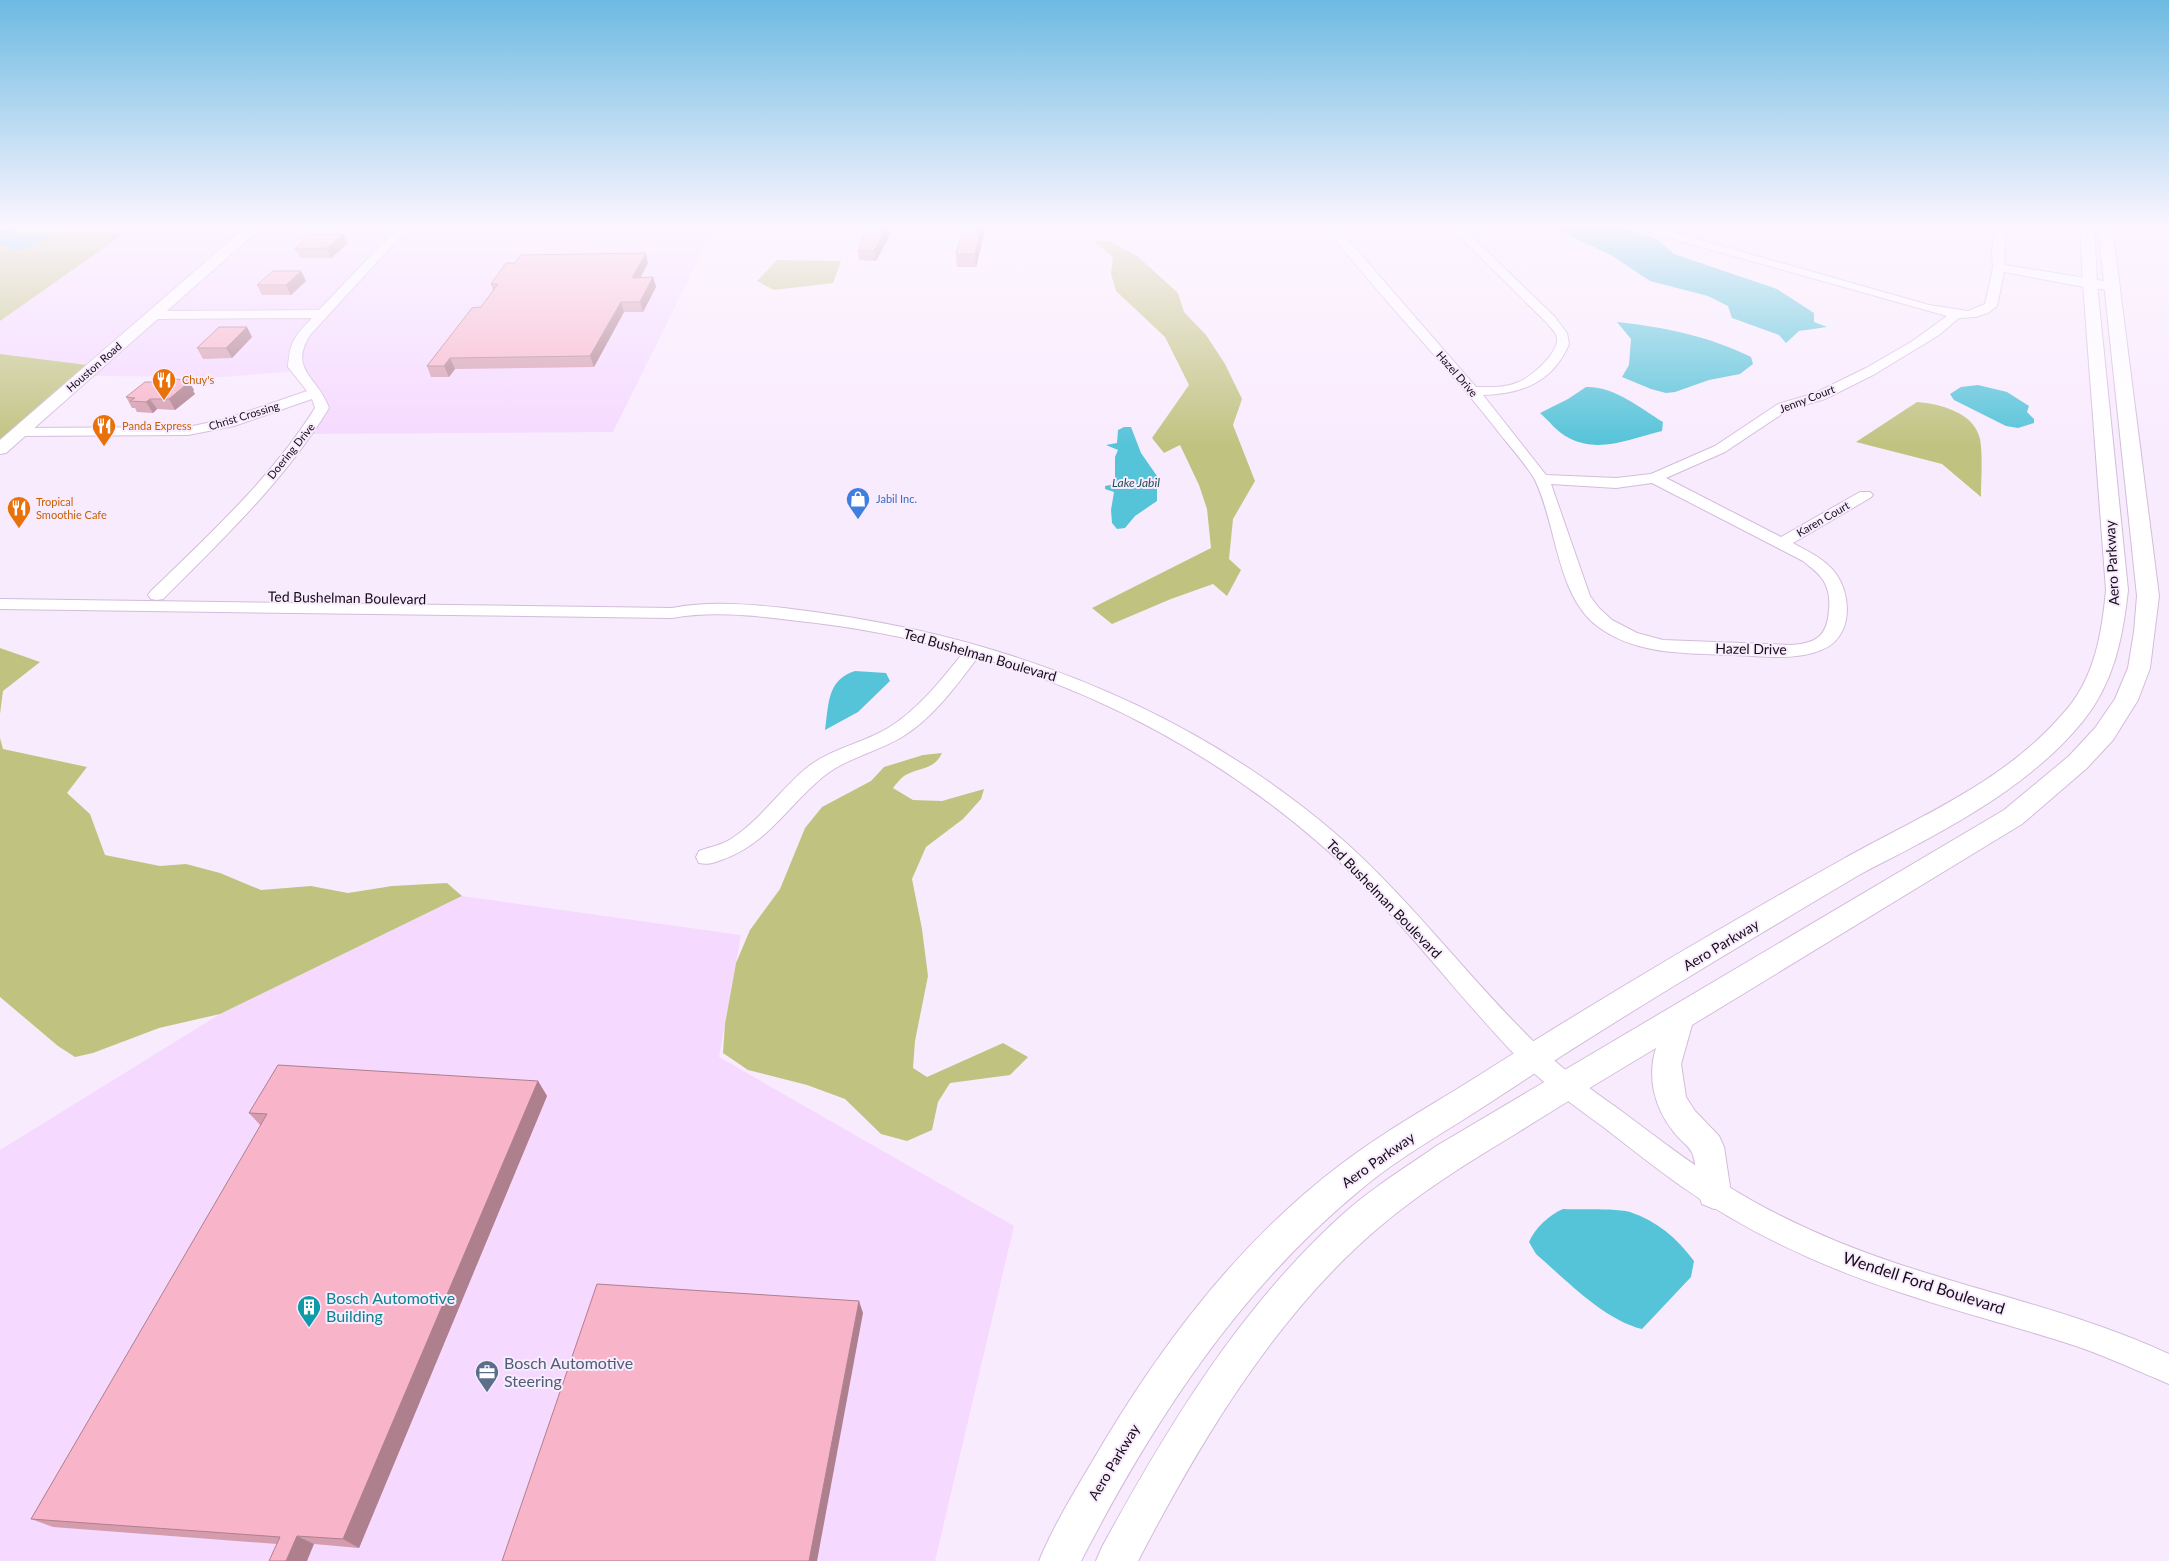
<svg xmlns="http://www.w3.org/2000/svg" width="2169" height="1561" viewBox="0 0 2169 1561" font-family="Lato,sans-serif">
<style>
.built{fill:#f5d9ff}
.green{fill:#c0c380}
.water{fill:#55c3d8}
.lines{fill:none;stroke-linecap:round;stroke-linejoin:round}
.minor-casing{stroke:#d3bcdb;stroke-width:2}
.major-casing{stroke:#d3bcdb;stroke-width:2}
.minor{fill:#fff;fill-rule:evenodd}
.major{fill:#fff;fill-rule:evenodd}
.wall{fill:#d59cae}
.shaded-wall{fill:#ae7f8d}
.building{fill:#f8b5ca;stroke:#ae7f8d}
.labels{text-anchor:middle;stroke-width:4;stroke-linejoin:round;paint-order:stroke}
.far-street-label{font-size:11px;fill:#140c16;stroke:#f9ebfe}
.far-food-label{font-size:11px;fill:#c56008;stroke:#f9ebfe;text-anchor:start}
.far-shop-label{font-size:11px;fill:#366cbe;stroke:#f9ebfe;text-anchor:start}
.far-water-label{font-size:12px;font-style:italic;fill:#1f4f58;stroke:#f9ebfe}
.street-label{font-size:14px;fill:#140c16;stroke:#f9ebfe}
.near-street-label{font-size:16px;fill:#140c16;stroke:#f9ebfe}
.near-culture-label{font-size:16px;fill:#0d838f;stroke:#f9ebfe;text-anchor:start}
.near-service-label{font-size:16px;fill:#4e5e75;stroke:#f9ebfe;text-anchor:start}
</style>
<rect width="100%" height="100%" fill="#f9ebfe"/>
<!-- built -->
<g class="built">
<path d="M 135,226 L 713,226 L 714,228 L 613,432 L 306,434 L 322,408 L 296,371 L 224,377 L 83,376 L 95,366 L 0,354 L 0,321 Z"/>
<path d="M 462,896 L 741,935 L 719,1057 L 1014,1226 L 935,1561 L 0,1561 L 0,1150 L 220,1014 Z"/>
</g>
<!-- green -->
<g class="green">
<path d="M 0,226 L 135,226 L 0,321 Z"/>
<path d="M 1093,241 L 1109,241 L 1137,256 L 1178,293 L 1184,312 L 1206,335 L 1225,364 L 1242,399 L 1233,425 L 1255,481 L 1233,519 L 1229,559 L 1241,570 L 1227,596 L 1213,584 L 1171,599 L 1112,624 L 1092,608 L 1211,548 L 1207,509 L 1199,485 L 1180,445 L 1164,453 L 1152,438 L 1189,385 L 1165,337 L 1116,291 L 1111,274 L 1113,257 Z"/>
<path d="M 777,260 L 841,261 L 833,283 L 774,290 L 757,281 Z"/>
<path d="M 0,354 L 95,366 L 0,449 Z"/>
<path d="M 1917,402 C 1940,404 1974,412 1980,439 C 1983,455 1981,480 1981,497 L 1942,464 L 1856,442 Z"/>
<path d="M 0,648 L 40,662 L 3,691 L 0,714 Z"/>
<path d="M 0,738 L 3,749 L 87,767 L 67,793 L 90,814 L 105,855 L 160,866 L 186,864 L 220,873 L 261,890 L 311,886 L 348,893 L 392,886 L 447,883 L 462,896 L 220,1014 L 159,1028 L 93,1053 L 75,1057 L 58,1046 L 0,997 Z"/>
<path d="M 942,753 C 934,771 918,767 904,776 C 900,779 896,784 893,788 L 913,800 L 942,801 L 984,789 L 981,799 L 963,819 L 926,847 L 912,879 L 922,929 L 928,976 L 915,1041 L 913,1068 L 927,1077 L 1003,1043 L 1028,1057 L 1010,1075 L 950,1083 L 938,1102 L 932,1130 L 907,1141 L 881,1134 L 845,1099 L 807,1085 L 748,1070 L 723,1053 L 725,1024 L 736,963 L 750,930 L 780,889 L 805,828 L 822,807 L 871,781 L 884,767 L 923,755 Z"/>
</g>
<!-- water -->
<g class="water">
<path d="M 1549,226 L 1623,226 L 1658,240 L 1674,254 L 1777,289 L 1814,313 L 1814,322 L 1827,327 L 1799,331 L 1786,343 L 1779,335 L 1732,318 L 1728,306 L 1708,296 L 1650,281 L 1611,255 Z"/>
<path d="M 10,230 L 21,234 L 49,234 L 48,238 L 23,249 L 13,250 L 0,244 L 0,231 Z"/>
<path d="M 1617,322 C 1663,327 1709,336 1751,357 L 1753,364 L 1740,374 L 1709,380 L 1675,392 L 1666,393 L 1651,389 L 1622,377 L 1629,365 L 1631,339 Z"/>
<path d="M 1978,385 L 2007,392 L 2029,406 L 2027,412 L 2034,419 L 2034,423 L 2018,428 L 2006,426 L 1954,400 L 1950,394 L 1961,387 Z"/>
<path d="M 1586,387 C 1614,386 1640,408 1663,422 L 1662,431 C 1632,438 1599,454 1569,438 C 1558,433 1549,421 1540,413 L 1568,399 Z"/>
<path d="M 1124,427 L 1131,427 L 1141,453 L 1157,476 L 1157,501 L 1135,516 L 1125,528 L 1117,529 L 1112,523 L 1111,510 L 1114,492 L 1105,489 L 1105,486 L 1115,484 L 1115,457 L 1118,450 L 1106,445 L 1117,443 L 1118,430 Z"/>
<path d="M 855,671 L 886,673 L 890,681 L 858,712 L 825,730 C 829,703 827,680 855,671 Z"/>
<path d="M 1563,1209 C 1581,1210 1614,1208 1630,1212 C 1657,1221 1677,1238 1694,1261 L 1691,1277 L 1642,1329 C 1604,1320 1565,1279 1536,1254 L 1529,1242 C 1535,1228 1549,1215 1563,1209 Z"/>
</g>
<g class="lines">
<!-- minor casing -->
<g class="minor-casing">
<g id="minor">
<path d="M 399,226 L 410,226 L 310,335 C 288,370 318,377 329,408 C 285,480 222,540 163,599 L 157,600 L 151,599 L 148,595 L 151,591 C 209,535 272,477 315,408 L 312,399 L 234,426 L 188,435 L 21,436 L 16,435 L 14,432 L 16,429 L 21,428 L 188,427 L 226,419 L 307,391 L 288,367 C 290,341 294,337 312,318 L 153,319 L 147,315 L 153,311 L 319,310 Z"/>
<path d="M 1325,226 L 1336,226 L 1476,387 C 1489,387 1504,388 1516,383 C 1529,379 1559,354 1557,338 C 1556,332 1549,326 1546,322 L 1449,226 L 1461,226 L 1464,229 L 1487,226 L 1520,226 L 1515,229 L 1470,235 L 1554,316 L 1567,333 L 1569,344 C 1553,382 1522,394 1483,395 L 1546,475 L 1616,478 L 1651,474 L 1715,446 L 1778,404 L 1815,393 L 1866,368 L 1911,342 L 1947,316 L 1634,228 L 1633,226 L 1651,226 L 1929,305 L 1968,311 L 1985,304 L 1993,268 L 1992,252 L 1996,226 L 2007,226 L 2004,252 L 2005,265 L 2110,282 L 2116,286 L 2110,290 L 2090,288 L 2004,272 L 1997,306 L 1988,313 L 1976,317 L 1959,318 L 1939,335 L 1875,374 L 1825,399 L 1788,410 L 1725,452 L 1666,478 L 1781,537 L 1860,492 L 1870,492 L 1873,495 L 1870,498 L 1793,543 C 1807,551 1821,557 1832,569 C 1853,592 1854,638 1821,650 C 1794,661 1763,656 1735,655 C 1688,653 1637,656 1597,626 C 1556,594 1557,525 1535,480 C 1527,465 1504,440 1493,425 C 1440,357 1377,295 1325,226 ZM 1652,483 L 1803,561 C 1810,567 1818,572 1823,580 C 1829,589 1830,600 1829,610 C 1827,636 1817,643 1792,645 L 1663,640 L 1637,633 L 1612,620 L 1599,608 L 1590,596 L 1551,484 L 1616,488 Z"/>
<path d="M 0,599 L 672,608 C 709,601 746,604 784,608 C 827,613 870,620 912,629 C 1067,663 1215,730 1336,834 C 1410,898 1468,978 1538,1046 C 1563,1070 1592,1090 1620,1110 C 1655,1136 1689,1163 1726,1185 C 1780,1219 1838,1244 1898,1264 C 1989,1294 2082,1314 2169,1354 L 2169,1384 C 2138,1371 2108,1357 2076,1346 C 2018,1327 1958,1312 1899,1292 C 1822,1267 1748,1233 1681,1186 C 1654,1167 1628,1146 1602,1126 C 1573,1105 1544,1084 1519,1059 C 1451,989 1394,908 1320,844 C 1221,758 1103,693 978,657 C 956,686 934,717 902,737 C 877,752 847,758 824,776 C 787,806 768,844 721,860 C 713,863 708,865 699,863 L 696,857 L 699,851 C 710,847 722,845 731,839 C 762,819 781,788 809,766 C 833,748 863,743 888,728 C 919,709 941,680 963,653 C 906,636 848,626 790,620 C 751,615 711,611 672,618 L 0,609 Z"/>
</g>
</g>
<!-- major casing -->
<g class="major-casing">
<g id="major">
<path d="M 247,226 L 263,226 L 6,453 L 0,454 L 0,440 Z"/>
<path d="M 2080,226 L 2094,226 L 2097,284 L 2128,590 C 2123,637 2114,683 2083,721 C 2040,774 1978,812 1918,844 C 1899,855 1878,864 1859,875 C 1736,948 1613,1021 1494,1100 C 1449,1130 1400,1156 1359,1191 C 1237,1292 1153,1422 1081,1561 L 1039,1561 C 1053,1527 1073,1494 1092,1462 C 1157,1350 1236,1244 1340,1165 C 1383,1132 1432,1105 1478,1076 C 1598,1000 1721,927 1845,858 C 1924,814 2007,781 2067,709 C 2095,676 2102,632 2106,590 L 2083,284 Z"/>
<path d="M 2098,226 L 2112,226 L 2159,596 L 2150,668 L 2138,700 L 2113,740 L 2087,768 L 2022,824 L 1692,1025 L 1681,1064 L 1686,1097 L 1695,1111 L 1719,1136 L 1724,1147 L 1731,1193 L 1726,1204 L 1714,1209 L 1702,1204 C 1695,1188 1698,1171 1693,1155 C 1690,1146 1678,1139 1673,1131 C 1654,1107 1647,1077 1656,1048 C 1609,1076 1563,1104 1517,1133 C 1469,1162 1420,1192 1377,1229 C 1274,1317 1200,1442 1138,1561 L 1096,1561 L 1102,1547 C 1168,1426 1240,1307 1343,1214 C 1372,1188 1406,1167 1438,1145 L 2004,810 L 2069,756 L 2095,728 L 2115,699 L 2128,668 L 2134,632 L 2137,596 Z"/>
</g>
</g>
<!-- minor -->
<use href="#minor" class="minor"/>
<!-- major -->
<use href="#major" class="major"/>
</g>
<!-- wall -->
<g class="wall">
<path d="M 868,226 L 891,226 L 890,235 L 876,261 L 859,260 L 858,250 Z"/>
<path d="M 986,226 L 976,267 L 957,267 L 956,254 Z"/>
<path d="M 343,234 L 348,243 L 331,258 L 300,258 L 295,249 Z"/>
<path d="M 648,263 L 640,277 L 653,277 L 656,287 L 643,312 L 624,312 L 594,367 L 455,369 L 449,377 L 431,377 L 427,366 L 481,307 L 493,291 L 491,284 Z"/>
<path d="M 306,281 L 291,295 L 262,295 L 257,285 Z"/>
<path d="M 252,337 L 232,358 L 203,359 L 197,348 Z"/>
<path d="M 188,380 L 194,390 L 193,391 L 195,394 L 175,410 L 157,409 L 153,413 L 137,412 L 135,408 L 132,408 L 126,397 L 156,382 Z"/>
<path d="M 538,1081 L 547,1096 L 359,1548 L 314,1544 L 277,1544 L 53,1527 L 31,1519 L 261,1126 L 249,1113 Z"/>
</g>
<!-- shaded-wall -->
<g class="shaded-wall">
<path d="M 888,226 L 891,226 L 890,235 L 876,261 L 874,251 Z"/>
<path d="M 982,226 L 986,226 L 976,267 L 975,254 Z"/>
<path d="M 343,234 L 348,243 L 331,258 L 327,248 Z"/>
<path d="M 646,253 L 648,263 L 635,288 L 632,278 Z"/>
<path d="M 301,271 L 306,281 L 291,295 L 286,285 Z"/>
<path d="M 653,277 L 656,287 L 643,312 L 640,302 Z"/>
<path d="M 621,302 L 624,312 L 594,367 L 590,356 Z"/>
<path d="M 247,327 L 252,337 L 232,358 L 226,348 Z"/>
<path d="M 450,358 L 455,369 L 449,377 L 444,366 Z"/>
<path d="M 188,380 L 194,390 L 193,391 L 195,394 L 175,410 L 169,399 L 183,383 Z"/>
<path d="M 150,399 L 157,409 L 153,413 L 146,402 Z"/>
<path d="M 538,1081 L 547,1096 L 359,1548 L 343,1539 Z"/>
<path d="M 859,1301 L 863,1313 L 817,1561 L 809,1561 Z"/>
<path d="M 297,1536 L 314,1544 L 307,1561 L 286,1561 Z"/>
</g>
<!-- building -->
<g class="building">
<path d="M 868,226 L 888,226 L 874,251 L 858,250 Z"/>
<path d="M 964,226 L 982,226 L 975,254 L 956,254 Z"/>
<path d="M 309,234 L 343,234 L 327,248 L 295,249 Z"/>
<path d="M 646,253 L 632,278 L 653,277 L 640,302 L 621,302 L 590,356 L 450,358 L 444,366 L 427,366 L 472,308 L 481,307 L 498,284 L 491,284 L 506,263 L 515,263 L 521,255 Z"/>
<path d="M 273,271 L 301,271 L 286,285 L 257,285 Z"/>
<path d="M 219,327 L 247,327 L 226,348 L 197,348 Z"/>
<path d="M 162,378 L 188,380 L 183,383 L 188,383 L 169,399 L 150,399 L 146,402 L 130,401 L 135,398 L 126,397 L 145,382 L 156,382 Z"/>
<path d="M 278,1065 L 538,1081 L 343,1539 L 297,1536 L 286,1561 L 269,1561 L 280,1537 L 31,1519 L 267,1114 L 249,1113 Z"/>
<path d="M 597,1284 L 859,1301 L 809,1561 L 502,1561 Z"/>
</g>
<!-- sky -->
<linearGradient id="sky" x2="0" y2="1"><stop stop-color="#6dbae2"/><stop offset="0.51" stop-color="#fcf6ff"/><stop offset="1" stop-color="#fcf6ff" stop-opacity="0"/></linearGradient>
<rect width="2169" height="445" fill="url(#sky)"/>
<!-- icons -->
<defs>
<g id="restaurant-pin" transform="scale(1.25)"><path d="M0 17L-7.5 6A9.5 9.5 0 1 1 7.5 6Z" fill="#e8710a" stroke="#f9ebfe"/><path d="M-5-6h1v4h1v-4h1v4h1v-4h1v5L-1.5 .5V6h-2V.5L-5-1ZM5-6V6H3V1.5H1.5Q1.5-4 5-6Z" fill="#fff"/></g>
<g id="shop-pin" transform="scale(1.25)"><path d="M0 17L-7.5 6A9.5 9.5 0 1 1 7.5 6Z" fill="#3f7fe0" stroke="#f9ebfe"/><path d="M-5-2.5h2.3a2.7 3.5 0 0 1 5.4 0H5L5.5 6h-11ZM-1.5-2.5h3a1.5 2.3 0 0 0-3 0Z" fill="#fff"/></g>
<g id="building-pin" transform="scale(1.25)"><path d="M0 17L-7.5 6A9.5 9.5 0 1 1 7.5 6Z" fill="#0f9aa8" stroke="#f9ebfe"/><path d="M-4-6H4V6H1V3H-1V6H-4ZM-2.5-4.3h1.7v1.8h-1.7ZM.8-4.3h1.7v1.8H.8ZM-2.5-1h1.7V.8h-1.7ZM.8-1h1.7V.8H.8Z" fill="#fff"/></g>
<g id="office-pin" transform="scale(1.25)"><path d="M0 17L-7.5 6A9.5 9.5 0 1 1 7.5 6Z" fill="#5c6f8a" stroke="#f9ebfe"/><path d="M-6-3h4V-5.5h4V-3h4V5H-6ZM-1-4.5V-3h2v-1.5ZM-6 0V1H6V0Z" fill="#fff"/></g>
</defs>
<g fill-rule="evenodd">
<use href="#restaurant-pin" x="164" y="380"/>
<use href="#restaurant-pin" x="104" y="426"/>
<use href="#shop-pin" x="858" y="499"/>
<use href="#restaurant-pin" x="19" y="508"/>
<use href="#building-pin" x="309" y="1307"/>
<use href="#office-pin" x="487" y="1372"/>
</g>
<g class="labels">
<!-- far-street labels -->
<g class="far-street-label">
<text transform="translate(94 367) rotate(-41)" y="4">Houston Road</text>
<text transform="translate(1457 374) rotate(49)" y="4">Hazel Drive</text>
<text transform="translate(1807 399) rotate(-21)" y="4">Jenny Court</text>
<text transform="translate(244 416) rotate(-17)" y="4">Christ Crossing</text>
<text transform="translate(291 451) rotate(-51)" y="4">Doering Drive</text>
<text transform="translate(1823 519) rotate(-30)" y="4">Karen Court</text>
</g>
<!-- far-food labels -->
<g class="far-food-label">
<text x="182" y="384">Chuy's</text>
<text x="122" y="430">Panda Express</text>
<text x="36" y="506">Tropical<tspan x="36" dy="13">Smoothie Cafe</tspan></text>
</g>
<!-- far-shop labels -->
<g class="far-shop-label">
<text x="876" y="503">Jabil Inc.</text>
</g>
<!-- far-water labels -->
<g class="far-water-label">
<text x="1136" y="487">Lake Jabil</text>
</g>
<!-- street labels -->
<g class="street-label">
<text transform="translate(2112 563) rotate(-93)" y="5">Aero Parkway</text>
<text transform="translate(347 598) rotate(1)" y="5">Ted Bushelman Boulevard</text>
<text transform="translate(1751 649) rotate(1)" y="5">Hazel Drive</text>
<text transform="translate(980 655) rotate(16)" y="5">Ted Bushelman Boulevard</text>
<text transform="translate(1384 899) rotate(46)" y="5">Ted Bushelman Boulevard</text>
<text transform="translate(1721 945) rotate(-31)" y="5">Aero Parkway</text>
<text transform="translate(1378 1160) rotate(-35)" y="5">Aero Parkway</text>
<text transform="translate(1114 1462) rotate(-59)" y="5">Aero Parkway</text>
</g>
<!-- near-street labels -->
<g class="near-street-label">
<text transform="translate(1924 1283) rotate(18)" y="6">Wendell Ford Boulevard</text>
</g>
<!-- near-culture labels -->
<g class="near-culture-label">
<text x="326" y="1304">Bosch Automotive<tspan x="326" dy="18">Building</tspan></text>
</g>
<!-- near-service labels -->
<g class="near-service-label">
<text x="504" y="1369">Bosch Automotive<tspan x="504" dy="18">Steering</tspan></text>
</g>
</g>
</svg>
